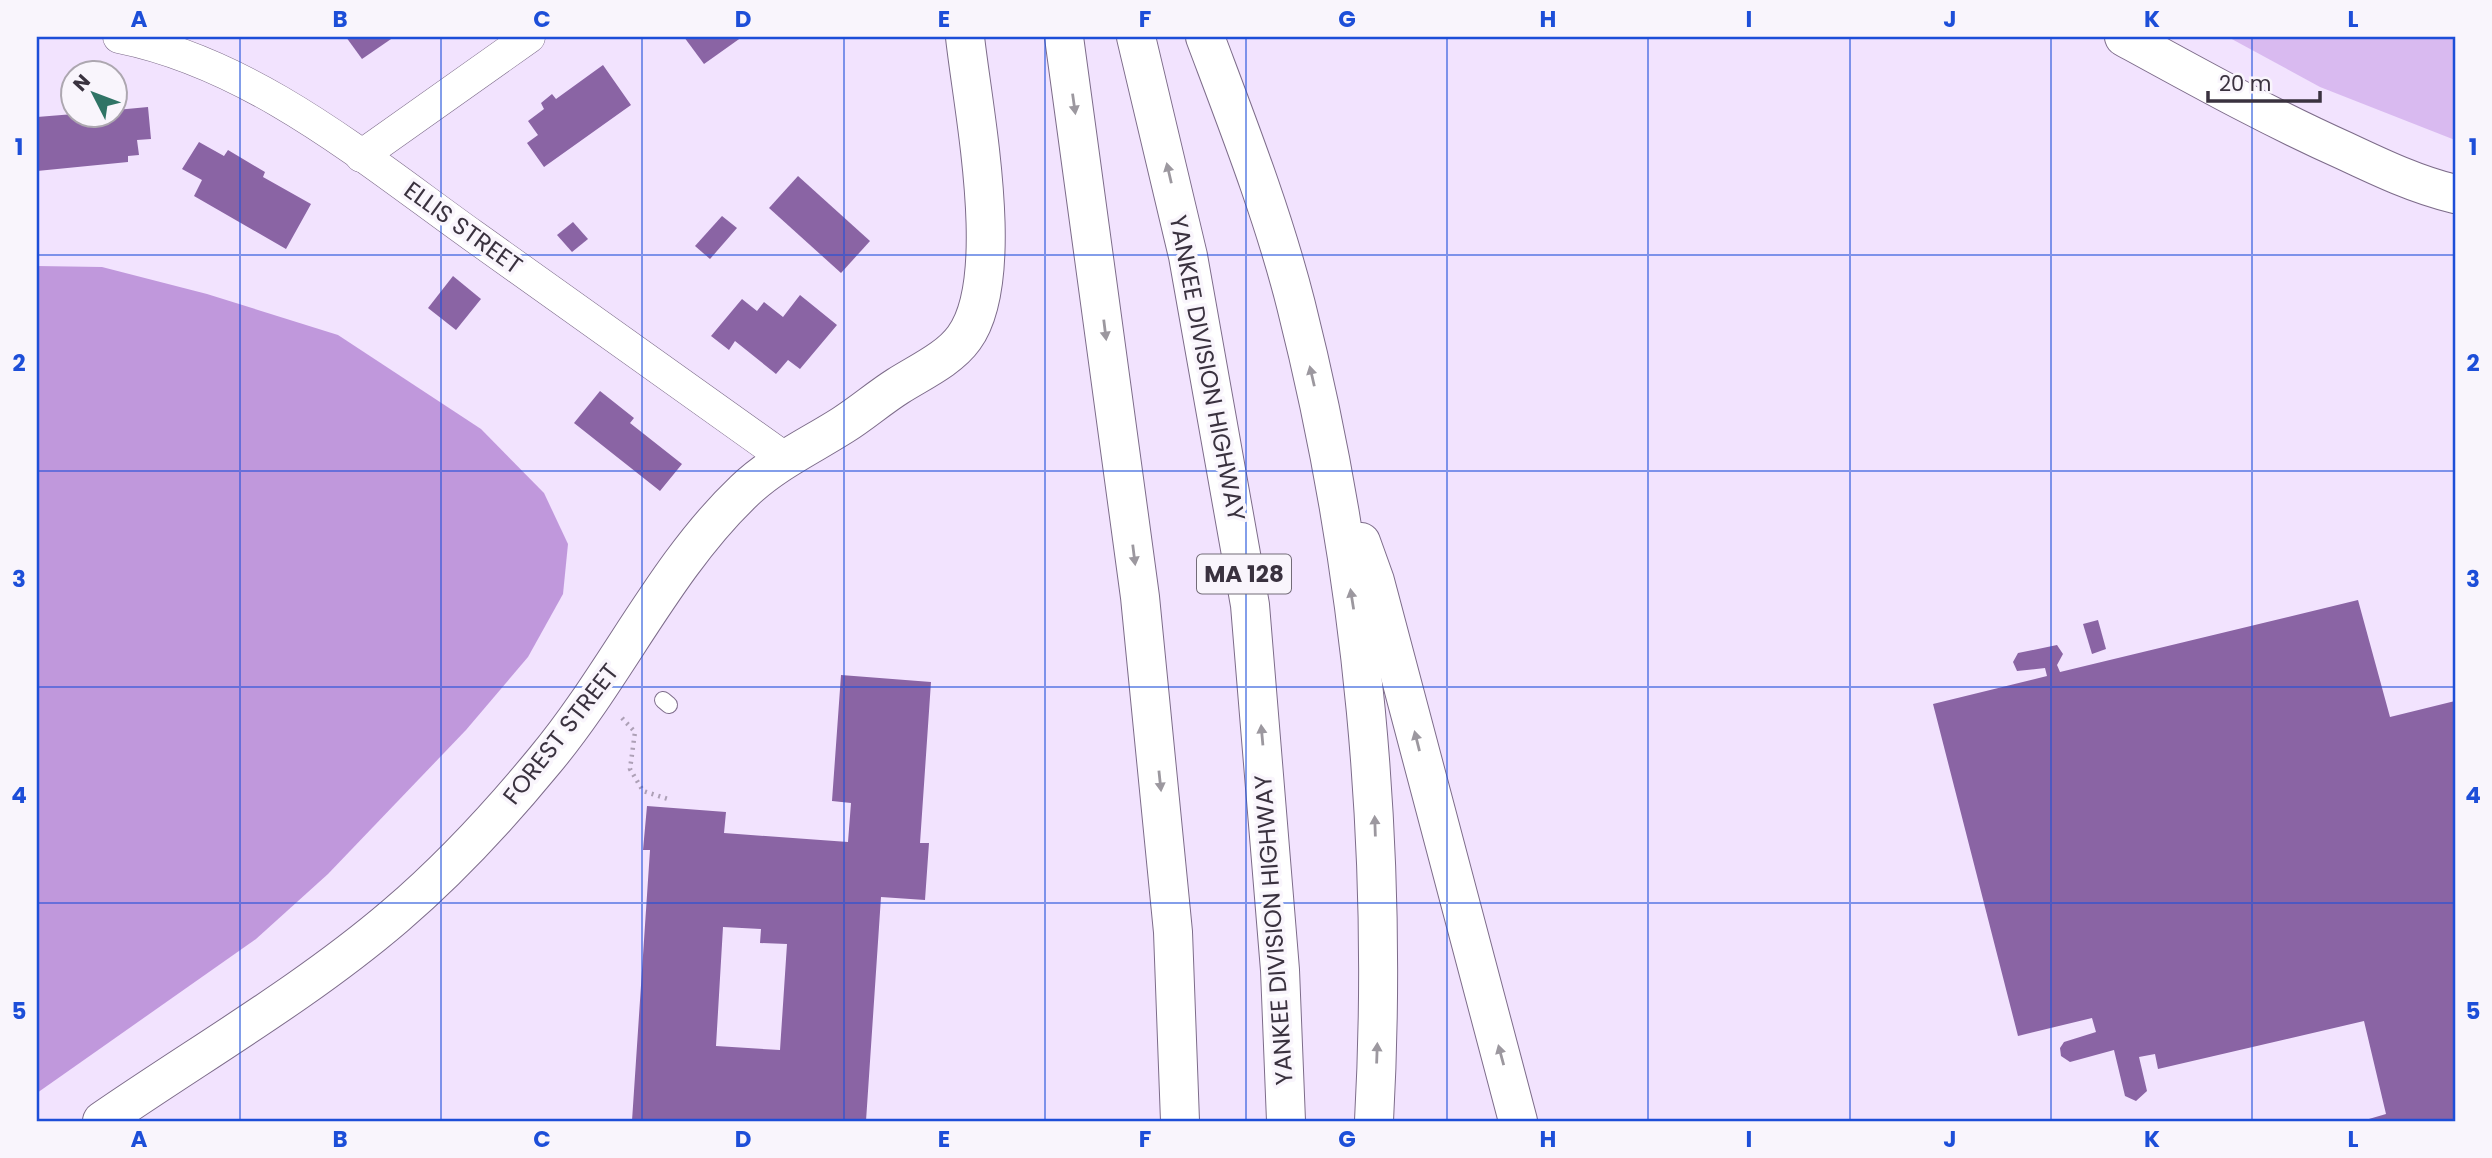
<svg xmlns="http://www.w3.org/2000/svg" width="2492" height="1158" viewBox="0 0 2492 1158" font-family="Poppins,sans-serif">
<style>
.green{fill:#d9baf0}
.forest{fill:#c098dc}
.building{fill:#8a64a4;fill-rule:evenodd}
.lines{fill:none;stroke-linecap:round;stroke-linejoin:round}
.service-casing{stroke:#7d6c8a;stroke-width:18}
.minor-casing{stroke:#7d6c8a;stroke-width:33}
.tertiary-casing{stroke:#7d6c8a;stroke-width:40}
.motorway-casing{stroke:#7d6c8a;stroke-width:40}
.path{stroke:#ada0b6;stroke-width:4.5;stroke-dasharray:2 5;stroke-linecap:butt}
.service{stroke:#fff;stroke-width:16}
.minor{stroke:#fff;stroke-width:32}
.tertiary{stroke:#fff;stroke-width:38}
.motorway{stroke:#fff;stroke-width:38}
.oneway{fill:#9c989f}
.grid{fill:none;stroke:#1d4ed8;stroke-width:2;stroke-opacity:0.55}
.labels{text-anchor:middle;stroke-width:7;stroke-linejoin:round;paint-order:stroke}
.shield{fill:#f9f5fc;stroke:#736c78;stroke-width:2}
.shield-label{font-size:23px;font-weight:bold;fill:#3a323f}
.street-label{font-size:24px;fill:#3a323f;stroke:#f9f5fc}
.neatline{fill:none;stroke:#1d4ed8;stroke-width:2.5}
.grid-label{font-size:23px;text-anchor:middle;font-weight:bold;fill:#1d4ed8}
</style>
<rect width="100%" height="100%" fill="#f2e3fe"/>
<!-- green -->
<path class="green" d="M 2228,37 L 2455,37 L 2455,140 L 2320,87 Z"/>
<!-- forest -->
<path class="forest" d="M 37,266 L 102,267 L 207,294 L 338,335 L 481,429 L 544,493 L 568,544 L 563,594 L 528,657 L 466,730 L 328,874 L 256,939 L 37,1093 Z"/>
<!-- building -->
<g class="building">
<path d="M 346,37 L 394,37 L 362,59 Z"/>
<path d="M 684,37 L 742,37 L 704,64 Z"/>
<path d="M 603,65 L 631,105 L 544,167 L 527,143 L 538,135 L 528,121 L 544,109 L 541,103 L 552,94 L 556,99 Z"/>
<path d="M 148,107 L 151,139 L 137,140 L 139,155 L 128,156 L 128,162 L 37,171 L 37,117 L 74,114 L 116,116 L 116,110 Z"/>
<path d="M 199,142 L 224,156 L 228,150 L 265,172 L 263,177 L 311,204 L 286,249 L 194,196 L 202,180 L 182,169 Z"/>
<path d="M 798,176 L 870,241 L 841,273 L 769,208 Z"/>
<path d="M 722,216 L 737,228 L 710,259 L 695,246 Z"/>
<path d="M 573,222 L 588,239 L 572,252 L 557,235 Z"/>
<path d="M 453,276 L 481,299 L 456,330 L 428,308 Z"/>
<path d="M 800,295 L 837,325 L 800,369 L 788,360 L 776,374 L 735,341 L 729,350 L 711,336 L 742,299 L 757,311 L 764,302 L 783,317 Z"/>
<path d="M 600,391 L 634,418 L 630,423 L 682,464 L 660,491 L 574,423 Z"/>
<path d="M 2358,600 L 2390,717 L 2455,701 L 2455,1121 L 2362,1121 L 2386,1114 L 2364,1021 L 2158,1069 L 2155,1054 L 2139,1057 L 2147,1091 L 2136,1101 L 2125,1096 L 2114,1050 L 2070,1062 L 2061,1056 L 2060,1048 L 2064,1042 L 2096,1032 L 2092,1018 L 2018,1036 L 1933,704 L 2047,676 L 2045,668 L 2017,671 L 2013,662 L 2018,653 L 2057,645 L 2063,654 L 2057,665 L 2060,672 Z"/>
<path d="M 2098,620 L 2106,649 L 2092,654 L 2083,624 Z"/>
<path d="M 841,675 L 931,682 L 920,843 L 929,843 L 925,900 L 881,897 L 866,1121 L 632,1121 L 650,850 L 643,850 L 647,806 L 726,812 L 724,833 L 848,842 L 851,803 L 832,801 ZM 723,927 L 761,929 L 760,943 L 787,944 L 780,1050 L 716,1046 Z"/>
</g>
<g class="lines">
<!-- service casing -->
<g class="service-casing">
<path id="service" d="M 663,700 L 669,705"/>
</g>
<!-- minor casing -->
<g class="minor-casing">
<g id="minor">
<path d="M 119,37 C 253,64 363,157 472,235 C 576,310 681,384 786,459"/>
<path d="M 361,156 L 529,37"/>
</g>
</g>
<!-- tertiary casing -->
<g class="tertiary-casing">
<g id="tertiary">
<path d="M 2124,37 C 2197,77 2269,117 2345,151 C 2381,168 2417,185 2455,194"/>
<path d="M 102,1121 C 199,1054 305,993 395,916 C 450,869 499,816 545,760 C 616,675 664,567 744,491 C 773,463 810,446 843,425 C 862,413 879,398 898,386 C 920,372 949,359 964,338 C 1008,278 973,110 965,37"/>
</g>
</g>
<!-- motorway casing -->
<g class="motorway-casing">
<g id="motorway">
<path d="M 1064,37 L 1140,597 L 1173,932 L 1180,1121"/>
<path d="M 1136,37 L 1188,256 L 1250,605 L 1280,970 L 1286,1121"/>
<path d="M 1205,37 C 1238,125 1273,214 1296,305 C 1363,570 1389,848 1374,1121"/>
<path d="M 1361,542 L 1375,581 L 1518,1121"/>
</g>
</g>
<!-- path -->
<path class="path" d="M 622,718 L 635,732 L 630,769 L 643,791 L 668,799"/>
<!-- service -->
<use href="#service" class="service"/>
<!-- minor -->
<use href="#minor" class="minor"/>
<!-- tertiary -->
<use href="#tertiary" class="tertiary"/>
<!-- motorway -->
<use href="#motorway" class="motorway"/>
</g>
<!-- one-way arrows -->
<defs><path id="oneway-solid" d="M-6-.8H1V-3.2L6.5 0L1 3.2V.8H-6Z" transform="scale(1.75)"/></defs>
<g class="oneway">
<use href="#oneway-solid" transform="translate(1074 104) rotate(82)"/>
<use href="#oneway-solid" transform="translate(1169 173) rotate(-103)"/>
<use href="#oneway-solid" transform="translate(1105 330) rotate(83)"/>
<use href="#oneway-solid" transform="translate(1312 376) rotate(-103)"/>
<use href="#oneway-solid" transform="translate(1134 555) rotate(83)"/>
<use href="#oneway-solid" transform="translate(1352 599) rotate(-99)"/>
<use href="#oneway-solid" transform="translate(1262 735) rotate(-95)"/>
<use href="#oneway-solid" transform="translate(1417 741) rotate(-104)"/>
<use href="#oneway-solid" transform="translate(1160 781) rotate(84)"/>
<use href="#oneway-solid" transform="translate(1375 826) rotate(-92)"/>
<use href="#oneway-solid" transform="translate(1377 1053) rotate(-88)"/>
<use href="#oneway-solid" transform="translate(1501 1055) rotate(-105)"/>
</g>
<!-- grid -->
<path class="grid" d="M 240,37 L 240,1121M 441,37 L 441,1121M 642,37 L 642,1121M 844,37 L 844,1121M 1045,37 L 1045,1121M 1246,37 L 1246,1121M 1447,37 L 1447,1121M 1648,37 L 1648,1121M 1850,37 L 1850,1121M 2051,37 L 2051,1121M 2252,37 L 2252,1121M 37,255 L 2455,255M 37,471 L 2455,471M 37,687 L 2455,687M 37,903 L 2455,903"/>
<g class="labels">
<!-- shield labels -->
<rect class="shield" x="1197" y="554.5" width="94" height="39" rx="5"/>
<g class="shield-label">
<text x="1244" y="582">MA 128</text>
</g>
<!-- street labels -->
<g class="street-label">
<text transform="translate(463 228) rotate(36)" y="8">ELLIS STREET</text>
<text transform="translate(1207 368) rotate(79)" y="8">YANKEE DIVISION HIGHWAY</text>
<text transform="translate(561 734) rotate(-52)" y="8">FOREST STREET</text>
<text transform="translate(1274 930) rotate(-94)" y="8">YANKEE DIVISION HIGHWAY</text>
</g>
</g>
<!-- border -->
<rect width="2492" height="1158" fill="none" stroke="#f9f5fc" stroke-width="77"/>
<!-- north arrow -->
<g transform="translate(94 94) rotate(312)"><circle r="33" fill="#f9f5fc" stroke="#ada7b0" stroke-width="2"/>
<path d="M0-5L12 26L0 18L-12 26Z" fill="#307466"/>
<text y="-10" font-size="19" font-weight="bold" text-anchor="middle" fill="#3a323f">N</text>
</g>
<!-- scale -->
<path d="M2208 91v10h112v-10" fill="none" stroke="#3a323f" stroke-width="3.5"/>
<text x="2219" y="91" font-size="21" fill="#3a323f" stroke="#f9f5fc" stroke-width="5" paint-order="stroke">20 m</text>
<rect x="38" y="38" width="2416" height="1082" class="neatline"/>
<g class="grid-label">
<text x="139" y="27">A</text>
<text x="340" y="27">B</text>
<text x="542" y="27">C</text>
<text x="743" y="27">D</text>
<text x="944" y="27">E</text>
<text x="1145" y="27">F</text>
<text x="1347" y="27">G</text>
<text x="1548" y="27">H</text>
<text x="1749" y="27">I</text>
<text x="1950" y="27">J</text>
<text x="2152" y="27">K</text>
<text x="2353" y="27">L</text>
<text x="19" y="155">1</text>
<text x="2473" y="155">1</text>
<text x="19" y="371">2</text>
<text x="2473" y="371">2</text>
<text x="19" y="587">3</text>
<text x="2473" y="587">3</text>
<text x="19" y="803">4</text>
<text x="2473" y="803">4</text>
<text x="19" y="1019">5</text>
<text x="2473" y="1019">5</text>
<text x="139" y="1147">A</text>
<text x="340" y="1147">B</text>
<text x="542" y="1147">C</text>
<text x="743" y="1147">D</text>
<text x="944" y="1147">E</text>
<text x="1145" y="1147">F</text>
<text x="1347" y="1147">G</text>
<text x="1548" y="1147">H</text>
<text x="1749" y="1147">I</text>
<text x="1950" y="1147">J</text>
<text x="2152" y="1147">K</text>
<text x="2353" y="1147">L</text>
</g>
</svg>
